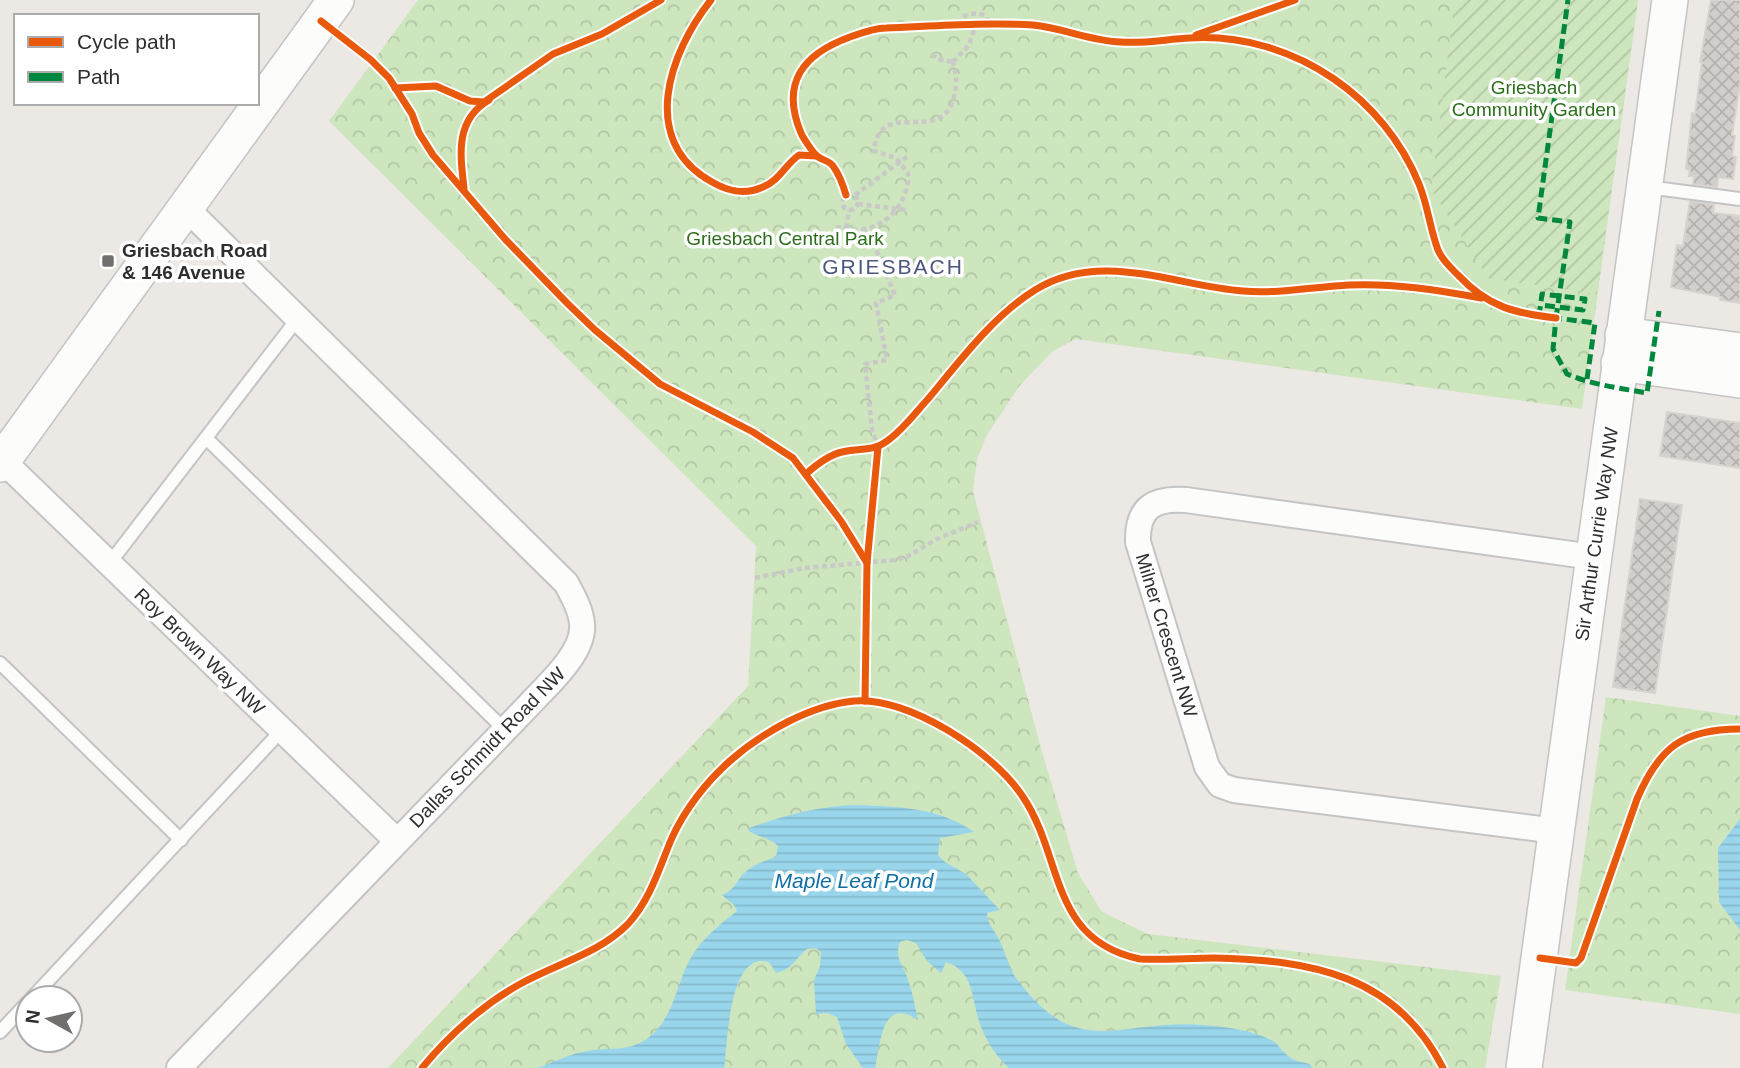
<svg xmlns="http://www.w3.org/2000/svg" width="1740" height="1068" viewBox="0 0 1740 1068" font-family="Helvetica,sans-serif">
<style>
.forest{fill:url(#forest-crowns)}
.garden{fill:url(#garden-furrows)}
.water{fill:url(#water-rules)}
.building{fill:url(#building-cross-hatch);stroke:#d7d4d0;stroke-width:2}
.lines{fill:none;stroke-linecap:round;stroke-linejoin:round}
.lane-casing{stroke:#c5c4c5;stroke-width:16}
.street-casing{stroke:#c5c4c5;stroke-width:28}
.secondary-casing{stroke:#c5c4c5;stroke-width:38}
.path{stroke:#c9c9c8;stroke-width:4.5;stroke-dasharray:5 3.5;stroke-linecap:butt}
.lane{stroke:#fcfcfb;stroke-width:12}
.street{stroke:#fcfcfb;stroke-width:24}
.secondary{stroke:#fcfcfb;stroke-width:35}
.quiet{stroke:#00873e;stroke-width:5;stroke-dasharray:10 5;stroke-linecap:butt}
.cycleway-casing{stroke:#fff;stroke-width:11}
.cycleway{stroke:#e8590c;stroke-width:7}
.poi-dot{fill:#706f6e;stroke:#fff;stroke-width:2.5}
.labels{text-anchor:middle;stroke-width:7;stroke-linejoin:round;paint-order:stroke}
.park-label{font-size:19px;fill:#2c6e1b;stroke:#fff}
.poi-label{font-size:19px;font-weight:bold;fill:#2e2e2e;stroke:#fff;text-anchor:start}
.street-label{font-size:19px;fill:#2e2e2e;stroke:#fff}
.neighbourhood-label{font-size:21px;letter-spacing:2px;fill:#4d5680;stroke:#fff}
.water-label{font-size:21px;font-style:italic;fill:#0d6fa3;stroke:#fff}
</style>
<defs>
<pattern id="forest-crowns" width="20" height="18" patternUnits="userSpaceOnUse" patternTransform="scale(1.75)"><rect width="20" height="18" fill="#cee6be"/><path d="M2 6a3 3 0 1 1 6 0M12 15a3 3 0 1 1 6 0" fill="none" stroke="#b1c6a4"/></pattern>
<pattern id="garden-furrows" width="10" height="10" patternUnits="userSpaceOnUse" patternTransform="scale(1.75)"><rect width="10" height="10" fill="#cee6be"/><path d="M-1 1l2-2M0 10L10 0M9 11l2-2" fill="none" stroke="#b1c6a4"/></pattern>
<pattern id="water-rules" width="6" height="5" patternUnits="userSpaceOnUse" patternTransform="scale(1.75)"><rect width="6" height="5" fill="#99d6ec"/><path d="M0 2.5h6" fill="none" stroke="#84b8cb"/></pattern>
<pattern id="building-cross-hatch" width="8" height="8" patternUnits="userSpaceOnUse" patternTransform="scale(1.75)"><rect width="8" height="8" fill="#d1cecb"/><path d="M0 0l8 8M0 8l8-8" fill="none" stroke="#b4b1af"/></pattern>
</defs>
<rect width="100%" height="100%" fill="#ece8e4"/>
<!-- forest -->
<g class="forest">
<path d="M 418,0 L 1638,0 L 1582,409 L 1076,339 L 1053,351 L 1020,385 L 987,435 L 977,459 L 973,491 L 1040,745 L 1078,873 L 1102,912 L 1148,934 L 1501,976 L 1485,1068 L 388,1068 L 748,686 L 756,546 L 329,121 Z"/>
<path d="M 1606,697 L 1740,716 L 1740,1014 L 1565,990 Z"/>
</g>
<!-- garden -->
<path class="garden" d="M 1458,0 L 1638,0 L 1597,294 L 1488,278 L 1431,189 L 1454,7 Z"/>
<!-- water -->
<g class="water">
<path d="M 857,805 C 898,807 939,807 974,832 L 940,838 L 938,855 L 945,862 L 966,874 L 1000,910 L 987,913 C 987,925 995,930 1000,941 C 1005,952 1008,963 1014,975 C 1080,1068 1121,1014 1214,1026 C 1233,1028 1254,1031 1271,1040 C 1278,1043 1280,1049 1286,1054 C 1292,1061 1302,1062 1310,1064 L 1312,1068 L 1009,1068 C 997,1057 987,1042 981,1027 C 971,1002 976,972 946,962 L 941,973 L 927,961 L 916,943 L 907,940 L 900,942 C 894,959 904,965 908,980 C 913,993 915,1007 918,1020 C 881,996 881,1043 875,1068 L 863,1068 L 846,1044 L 837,1017 L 827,1013 L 816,1014 L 814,980 L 820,966 L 821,952 L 816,948 L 807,949 C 795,959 793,969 776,973 L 769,962 C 728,950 728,1044 724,1068 L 537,1068 C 554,1062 569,1054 588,1051 C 607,1047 627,1052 645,1040 C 673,1021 675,989 689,961 C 700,940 719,925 737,911 L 734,905 L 722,895 C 735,889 735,884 743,874 C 752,865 764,861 776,857 L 778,846 C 771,838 758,837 749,831 L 749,828 C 785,815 819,806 857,805 Z"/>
<path d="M 1740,819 L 1740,930 L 1719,902 L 1718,848 Z"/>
</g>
<!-- building -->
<g class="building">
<path d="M 1711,0 L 1740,0 L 1740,84 L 1732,135 L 1735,136 L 1732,156 L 1736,157 L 1733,179 L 1718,177 L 1717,187 L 1693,184 L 1694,176 L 1689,176 L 1690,170 L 1686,169 L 1692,113 L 1695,114 L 1702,62 L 1700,62 Z"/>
<path d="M 1690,201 L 1714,205 L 1713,213 L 1740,216 L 1740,303 L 1720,300 L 1721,297 L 1671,287 L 1677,245 L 1683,246 Z"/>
<path d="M 1667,412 L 1740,423 L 1740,468 L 1660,456 Z"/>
<path d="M 1640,499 L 1682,505 L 1655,693 L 1613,687 Z"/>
</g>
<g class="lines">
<!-- lane casing -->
<g class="lane-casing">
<g id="lane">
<path d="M 1647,187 L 1740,199"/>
<path d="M 206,438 L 505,730"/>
<path d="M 109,564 L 298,318"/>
<path d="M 0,663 L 181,840"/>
<path d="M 32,998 L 282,730"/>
<path d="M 0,1032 L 28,1002"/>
</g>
</g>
<!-- street casing -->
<g class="street-casing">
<g id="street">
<path d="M 3,461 L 397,841"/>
<path d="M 1557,831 L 1234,790 L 1220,785 L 1207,767 L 1138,542 C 1137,507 1154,498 1186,500 L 1593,557"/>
<path d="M 179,1068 L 528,706 C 546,686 585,653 582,624 C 581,610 573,596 566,583 L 185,207"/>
</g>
</g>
<!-- secondary casing -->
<g class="secondary-casing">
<g id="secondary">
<path d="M 1623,335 L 1740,351"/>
<path d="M 1619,363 L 1740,380"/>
<path d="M 0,464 L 336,0"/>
<path d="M 1524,1068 L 1670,0"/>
</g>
</g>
<!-- path -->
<g class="path">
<path d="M 960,24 L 961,18 C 968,13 978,12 986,16 L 991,25"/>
<path d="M 932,54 L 937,59 L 953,62"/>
<path d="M 953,62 L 969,45 L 976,24"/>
<circle cx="850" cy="202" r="8"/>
<path d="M 855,195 L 908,156"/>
<path d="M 858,204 L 906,210"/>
<path d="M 836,227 C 845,228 855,231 864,229 C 890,225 910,198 908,173 L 896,158 L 874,151 C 879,96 939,146 953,100 C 957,87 957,76 953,62"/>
<path d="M 846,228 L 849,210"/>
<path d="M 863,229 L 878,254 L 895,295 L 876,303 L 887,360 L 865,364 L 872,430 L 878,447"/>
<path d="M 755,578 L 804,568 L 896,560 L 908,556 L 937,539 L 978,522"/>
</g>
<!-- lane -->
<use href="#lane" class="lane"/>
<!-- street -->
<use href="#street" class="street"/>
<!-- secondary -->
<use href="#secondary" class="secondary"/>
<!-- quiet -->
<g class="quiet">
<path d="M 1539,316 L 1542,294 L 1585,299 L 1583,310 L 1541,305"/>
<path d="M 1556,318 L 1570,222 L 1538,218 L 1568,0"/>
<path d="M 1587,379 L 1595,323 L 1556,318 L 1553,349 L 1567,374 C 1592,385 1620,388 1647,393 L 1659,311"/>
</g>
<!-- cycleway casing -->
<g class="cycleway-casing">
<g id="cycleway">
<path d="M 711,0 C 669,53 638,141 712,182 C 729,192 745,195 763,187 C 780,180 785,165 799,155 L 816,156"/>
<path d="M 321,21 L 371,60 L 389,78 L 412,114 L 419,133 L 433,155 L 505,239 L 567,303 L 595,330 L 660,384 L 753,432 L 793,458 L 841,521 L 867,563"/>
<path d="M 1196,35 L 1295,0"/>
<path d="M 395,88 L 436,86 L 470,101 L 484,102 L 553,54 L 602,34 L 661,0"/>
<path d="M 464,188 C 460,154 455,120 489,100"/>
<path d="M 846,195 C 843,185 839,174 833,166 C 829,160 820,160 816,155 C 812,151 803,138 801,133 C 780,83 803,54 850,37 C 861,33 874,28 886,28 C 935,26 984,22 1033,25 C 1063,28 1091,41 1121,42 C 1144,44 1167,39 1190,38 C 1241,35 1292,50 1334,79 C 1372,105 1402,142 1419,184 C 1428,206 1430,229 1438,250 C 1442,260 1451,268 1458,275 C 1488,307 1514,313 1556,318"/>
<path d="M 806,474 C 816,465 828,455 842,452 C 863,447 873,453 891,438 C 905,427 916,412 928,399 C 960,361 993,316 1035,290 C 1100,249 1175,286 1243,291 C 1278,294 1314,287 1349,285 C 1393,283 1438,290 1481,298"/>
<path d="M 865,701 L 867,563 L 878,447"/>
<path d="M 1540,958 L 1576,963 L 1581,958 L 1637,799 C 1659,748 1682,729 1740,729"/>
<path d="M 422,1068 C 449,1035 485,1003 522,983 C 558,963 598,954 628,924 C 650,900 659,869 671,840 C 684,810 707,781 731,760 C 763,732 811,705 854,701 C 908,696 994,752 1023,797 C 1064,858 1049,940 1140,959 C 1165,960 1190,958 1215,958 C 1311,960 1396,975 1443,1068"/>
</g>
</g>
<!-- cycleway -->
<use href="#cycleway" class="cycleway"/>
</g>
<!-- markers -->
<rect class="poi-dot" x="101" y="254" width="14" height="14" rx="3.5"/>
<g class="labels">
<!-- park labels -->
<g class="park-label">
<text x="1534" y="94">Griesbach<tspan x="1534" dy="22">Community Garden</tspan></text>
<text x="785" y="245">Griesbach Central Park</text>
</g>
<!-- poi labels -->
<g class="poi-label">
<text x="122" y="257">Griesbach Road<tspan x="122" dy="22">&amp; 146 Avenue</tspan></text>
</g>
<!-- street labels -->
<g class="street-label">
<text transform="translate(1596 534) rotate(-82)" y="7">Sir Arthur Currie Way NW</text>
<text transform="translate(1167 635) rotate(73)" y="7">Milner Crescent NW</text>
<text transform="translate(200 651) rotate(44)" y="7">Roy Brown Way NW</text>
<text transform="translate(487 747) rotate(-46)" y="7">Dallas Schmidt Road NW</text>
</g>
<!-- neighbourhood labels -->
<g class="neighbourhood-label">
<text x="893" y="274">GRIESBACH</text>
</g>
<!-- water labels -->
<g class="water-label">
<text x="854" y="888">Maple Leaf Pond</text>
</g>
</g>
<!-- legend -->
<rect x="14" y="14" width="245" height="91" fill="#ffffff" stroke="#ababab" stroke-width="2"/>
<rect x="28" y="37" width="35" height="10" fill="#e8590c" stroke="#ababab" stroke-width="2"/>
<text x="77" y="49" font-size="21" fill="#2e2e2e">Cycle path</text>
<rect x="28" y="72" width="35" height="10" fill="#00873e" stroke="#ababab" stroke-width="2"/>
<text x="77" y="84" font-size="21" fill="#2e2e2e">Path</text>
<!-- north arrow -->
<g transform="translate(49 1019) rotate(278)"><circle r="33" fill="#ffffff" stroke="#ababab" stroke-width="2"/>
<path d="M0-5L12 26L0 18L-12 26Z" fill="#706f6e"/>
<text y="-10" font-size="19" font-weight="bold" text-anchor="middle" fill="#2e2e2e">N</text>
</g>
</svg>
